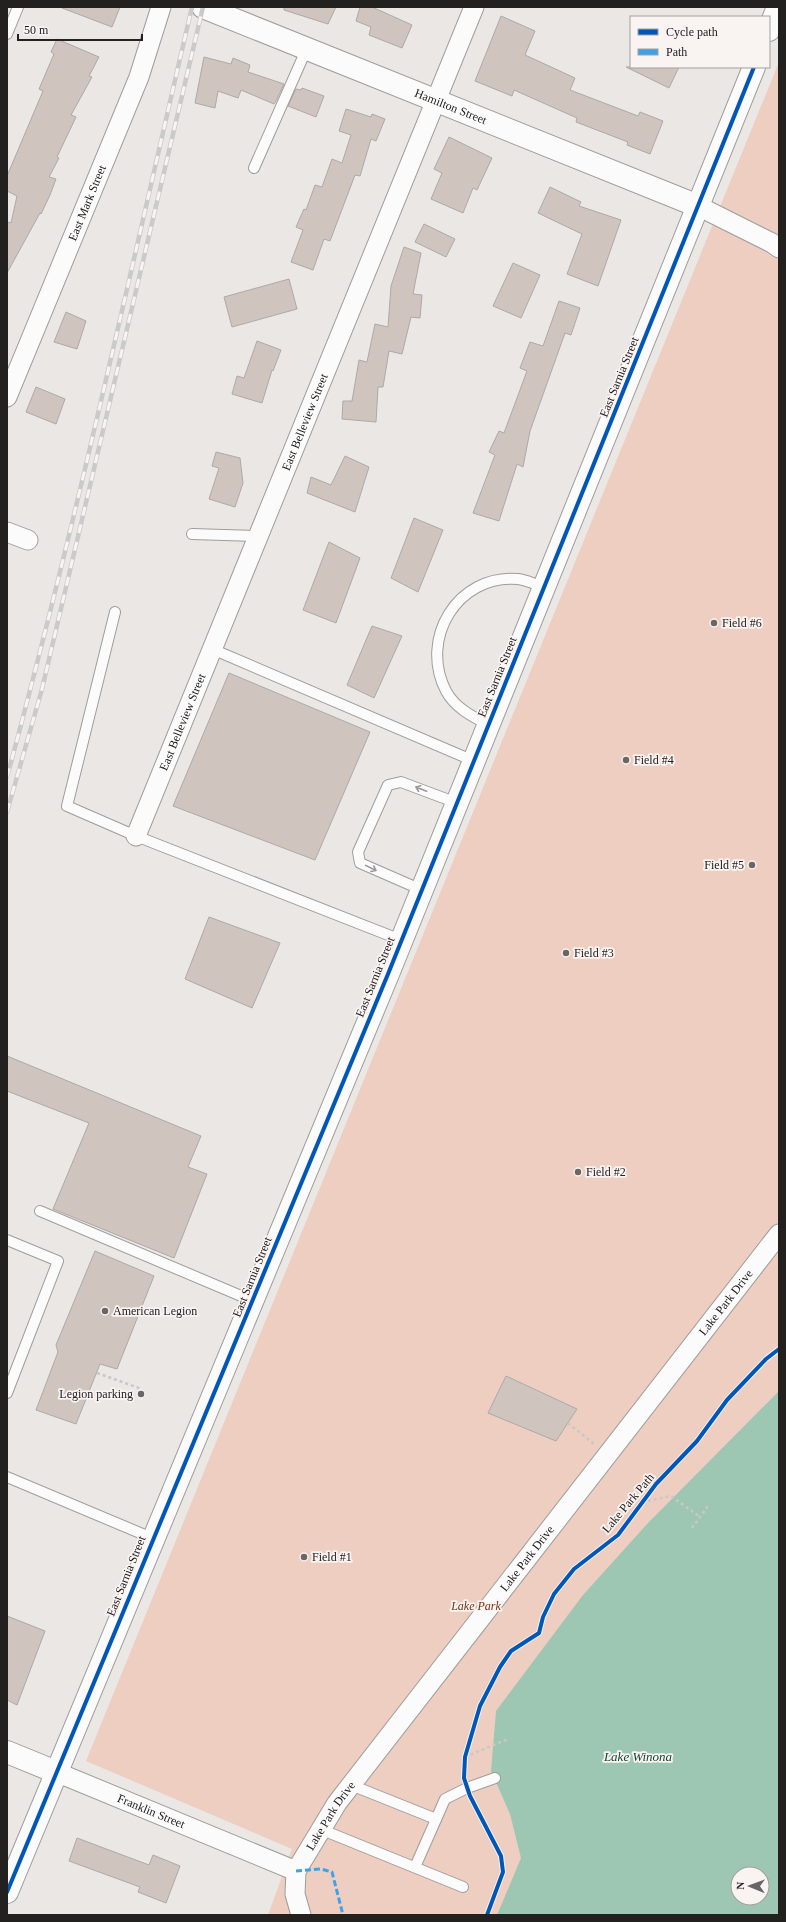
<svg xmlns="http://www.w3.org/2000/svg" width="786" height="1922" viewBox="0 0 786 1922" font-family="'Times New Roman',serif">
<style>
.green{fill:#edcec1;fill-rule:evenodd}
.water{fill:#9ec7b3;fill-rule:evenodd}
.building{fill:#d0c4bf;stroke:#aca9a8}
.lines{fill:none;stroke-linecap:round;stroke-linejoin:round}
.lane-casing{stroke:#9f9d9b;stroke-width:12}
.street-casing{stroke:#9f9d9b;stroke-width:21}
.secondary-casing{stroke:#9f9d9b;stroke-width:24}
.primary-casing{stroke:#9f9d9b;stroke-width:24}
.path{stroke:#c8c8c7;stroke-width:2.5;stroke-dasharray:3 3;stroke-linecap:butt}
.lane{stroke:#fcfbfb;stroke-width:10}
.street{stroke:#fcfbfb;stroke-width:19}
.secondary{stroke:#fcfbfb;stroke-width:22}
.primary{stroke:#fcfbfb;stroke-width:22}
.rail-casing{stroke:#cbcaca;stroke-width:4.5}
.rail{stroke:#f9f3f1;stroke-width:3;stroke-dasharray:9;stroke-linecap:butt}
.quiet{stroke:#3ea2ea;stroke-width:3;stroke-dasharray:6 3;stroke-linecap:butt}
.cycleway-casing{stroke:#f9f3f1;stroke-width:6}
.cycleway{stroke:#0057b8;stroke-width:4}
.oneway{stroke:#9a9898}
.poi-dot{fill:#696665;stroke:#f9f3f1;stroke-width:1.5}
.labels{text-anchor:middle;stroke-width:3.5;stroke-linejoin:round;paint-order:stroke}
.street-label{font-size:12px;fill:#232020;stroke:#f9f3f1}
.poi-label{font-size:12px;fill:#232020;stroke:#f9f3f1;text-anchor:start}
.park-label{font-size:12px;font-style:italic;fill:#753212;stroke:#f9f3f1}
.water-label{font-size:13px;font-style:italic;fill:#144532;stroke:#f9f3f1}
</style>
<rect width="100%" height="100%" fill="#eae7e5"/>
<!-- green -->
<path class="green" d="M 779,62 L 779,1915 L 268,1915 L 292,1849 L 86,1761 ZM 738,1874 L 762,1874 L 762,1898 L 738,1898 Z"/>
<!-- water -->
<path class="water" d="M 779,1391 L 779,1915 L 497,1915 L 521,1858 L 510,1814 L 491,1771 L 496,1711 L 583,1595 L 648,1523 ZM 738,1874 L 762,1874 L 762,1898 L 738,1898 Z"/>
<!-- building -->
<g class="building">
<path d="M 63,7 L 120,7 L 112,27 L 62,8 Z"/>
<path d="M 284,7 L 336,7 L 328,24 L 284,10 Z"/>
<path d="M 360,7 L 372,7 L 412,25 L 402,48 L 369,35 L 371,27 L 356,21 Z"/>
<path d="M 501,16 L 535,31 L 525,55 L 575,78 L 570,90 L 638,116 L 640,112 L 663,121 L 650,154 L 627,145 L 628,142 L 576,122 L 577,118 L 514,90 L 512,96 L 475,81 Z"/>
<path d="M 57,39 L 99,57 L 89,76 L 92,77 L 71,115 L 76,117 L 57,157 L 59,158 L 49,177 L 56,179 L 50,195 L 41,214 L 40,213 L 7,273 L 7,222 L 11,223 L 17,196 L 7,191 L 7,176 L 43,91 L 39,89 L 54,54 L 51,52 Z"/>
<path d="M 204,57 L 231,64 L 233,58 L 250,65 L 248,72 L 284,84 L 276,101 L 274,104 L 241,90 L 238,98 L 218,91 L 215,108 L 195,103 Z"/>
<path d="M 626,67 L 679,67 L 669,88 Z"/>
<path d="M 302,88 L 324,96 L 316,117 L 288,106 L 296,89 L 301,90 Z"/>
<path d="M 346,109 L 371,117 L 372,114 L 385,119 L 376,141 L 371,139 L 360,176 L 355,175 L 330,241 L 324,239 L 313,270 L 291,262 L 303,230 L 296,227 L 304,209 L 306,210 L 315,185 L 322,187 L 332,159 L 342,163 L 351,135 L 339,131 Z"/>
<path d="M 449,137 L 492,158 L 477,190 L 473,188 L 463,213 L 431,199 L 442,173 L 434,169 Z"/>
<path d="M 550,187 L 581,202 L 579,206 L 621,220 L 598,286 L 567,274 L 582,234 L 538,213 Z"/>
<path d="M 424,224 L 455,239 L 446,257 L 415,242 Z"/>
<path d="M 404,247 L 421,253 L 413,294 L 422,295 L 420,318 L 411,317 L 402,354 L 389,351 L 383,387 L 378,387 L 376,422 L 342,419 L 343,401 L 352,401 L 359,360 L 367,362 L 375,324 L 388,327 L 391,286 Z"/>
<path d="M 513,263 L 540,275 L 521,318 L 493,306 Z"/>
<path d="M 289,279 L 297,309 L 232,327 L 224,297 Z"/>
<path d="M 559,301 L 580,308 L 571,335 L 565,333 L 530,431 L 523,467 L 517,464 L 499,521 L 473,513 L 495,455 L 489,452 L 499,431 L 504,433 L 527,371 L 520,368 L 530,342 L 543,346 Z"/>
<path d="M 66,312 L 86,321 L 77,349 L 54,342 Z"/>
<path d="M 257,341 L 281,350 L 273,371 L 272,370 L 262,403 L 232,394 L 237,376 L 244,378 Z"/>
<path d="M 36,387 L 65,399 L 56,424 L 26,412 Z"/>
<path d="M 216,452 L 240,458 L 243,483 L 235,507 L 209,499 L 219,468 L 212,466 Z"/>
<path d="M 345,456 L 369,467 L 355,512 L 307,493 L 311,477 L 331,485 Z"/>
<path d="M 414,518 L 443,530 L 418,592 L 391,578 Z"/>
<path d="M 329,542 L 360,558 L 336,623 L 303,610 Z"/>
<path d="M 372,626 L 402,636 L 374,698 L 347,685 Z"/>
<path d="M 229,673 L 370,732 L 315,860 L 173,806 Z"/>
<path d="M 209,917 L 280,943 L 252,1008 L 185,979 Z"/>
<path d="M 7,1056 L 201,1136 L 188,1167 L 207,1174 L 174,1258 L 53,1209 L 89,1123 L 7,1091 Z"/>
<path d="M 95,1251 L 154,1276 L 117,1369 L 100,1364 L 76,1424 L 36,1410 L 58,1352 L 56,1345 Z"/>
<path d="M 506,1376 L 577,1409 L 556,1441 L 488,1413 Z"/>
<path d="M 7,1616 L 45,1631 L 17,1705 L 7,1700 Z"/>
<path d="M 77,1838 L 149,1865 L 153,1855 L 180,1866 L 166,1903 L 138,1892 L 140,1887 L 69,1861 Z"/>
</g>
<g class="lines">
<!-- lane casing -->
<g class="lane-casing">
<g id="lane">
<path d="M 7,34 L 18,7"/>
<path d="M 254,168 L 307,48"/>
<path d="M 192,534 L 258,536"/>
<path d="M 115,612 L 67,806 L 136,836 L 401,940"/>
<path d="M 212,649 L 474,761"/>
<path d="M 489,725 C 473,717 455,708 446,691 C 419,639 457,574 518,579 C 527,580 536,585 545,587"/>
<path d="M 422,890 L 360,863 L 358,852 L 388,785 L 401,782 L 457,803"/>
<path d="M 40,1211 L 253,1301"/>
<path d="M 7,1240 L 58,1261 L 7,1393"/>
<path d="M 7,1477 L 152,1538"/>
<path d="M 351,1785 L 436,1819"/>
<path d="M 320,1829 L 463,1887"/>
<path d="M 415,1867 L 445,1799 L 467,1788 L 495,1778"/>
</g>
</g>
<!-- street casing -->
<g class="street-casing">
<g id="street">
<path d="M 698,206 L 772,243 L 779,248"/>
<path id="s1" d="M 7,397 L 139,77 L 161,7"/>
<path d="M 7,532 L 28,540"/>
<path id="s2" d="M 136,836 L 474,7"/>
<path id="s3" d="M 56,1772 L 296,1871"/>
<path id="s4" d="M 301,1915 L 295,1894 L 296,1871 L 337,1803 L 779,1234"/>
</g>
</g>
<!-- secondary casing -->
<g class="secondary-casing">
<g id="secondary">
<path id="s5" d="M 203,7 L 698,206"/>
<path d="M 7,1752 L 56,1772"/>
</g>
</g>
<!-- primary casing -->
<g class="primary-casing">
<g id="primary">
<path d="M 769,30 L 778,7"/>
<path d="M 7,1892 L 388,974 L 754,67"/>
</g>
</g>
<!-- path -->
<g class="path">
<path d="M 97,1373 L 142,1389"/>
<path d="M 568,1423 L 594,1444"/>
<path d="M 642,1502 L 671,1496 L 700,1517"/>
<path d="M 692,1528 L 708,1506"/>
<path d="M 465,1757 L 508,1739"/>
</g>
<!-- lane -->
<use href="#lane" class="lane"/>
<!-- street -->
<use href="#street" class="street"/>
<!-- secondary -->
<use href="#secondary" class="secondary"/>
<!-- primary -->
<use href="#primary" class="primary"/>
<!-- rail casing -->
<g class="rail-casing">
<g id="rail">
<path d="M 7,777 C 76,523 132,264 192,7"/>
<path d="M 7,812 L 42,689 L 203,7"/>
</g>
</g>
<!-- rail -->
<use href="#rail" class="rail"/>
<!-- quiet -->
<path class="quiet" d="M 296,1871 L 321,1869 L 332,1872 L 343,1915"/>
<!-- cycleway casing -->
<g class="cycleway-casing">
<g id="cycleway">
<path d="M 7,1892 L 388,974 L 754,67"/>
<path d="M 487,1915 L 503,1872 L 501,1856 L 470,1796 L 464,1778 L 465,1757 L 480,1706 L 500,1667 L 511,1651 L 539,1633 L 543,1617 L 554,1594 L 574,1569 L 618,1535 L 656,1484 L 697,1441 L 727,1400 L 766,1359 L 779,1349"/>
</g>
</g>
<!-- cycleway -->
<use href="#cycleway" class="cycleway"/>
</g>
<!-- one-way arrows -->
<defs><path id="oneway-shaft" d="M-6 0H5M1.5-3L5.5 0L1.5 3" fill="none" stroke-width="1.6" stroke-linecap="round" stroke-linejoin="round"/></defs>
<g class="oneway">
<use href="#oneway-shaft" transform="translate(421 789) rotate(-159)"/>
<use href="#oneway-shaft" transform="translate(371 868) rotate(26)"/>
</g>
<!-- markers -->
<g class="poi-dot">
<circle cx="714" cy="623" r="4"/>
<circle cx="626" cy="760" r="4"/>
<circle cx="752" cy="865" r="4"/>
<circle cx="566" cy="953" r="4"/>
<circle cx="578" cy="1172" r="4"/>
<circle cx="105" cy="1311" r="4"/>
<circle cx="141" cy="1394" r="4"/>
<circle cx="304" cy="1557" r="4"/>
</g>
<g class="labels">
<!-- street labels -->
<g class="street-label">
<text dy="4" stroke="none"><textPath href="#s5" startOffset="267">Hamilton Street</textPath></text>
<text dy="4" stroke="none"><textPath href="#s1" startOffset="210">East Mark Street</textPath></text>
<text transform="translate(619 377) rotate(-68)" y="4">East Sarnia Street</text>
<text dy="4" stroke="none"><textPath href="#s2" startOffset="447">East Belleview Street</textPath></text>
<text transform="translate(497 677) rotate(-68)" y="4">East Sarnia Street</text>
<text dy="4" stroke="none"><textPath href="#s2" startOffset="123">East Belleview Street</textPath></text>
<text transform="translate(375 977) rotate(-68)" y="4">East Sarnia Street</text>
<text transform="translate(252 1277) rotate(-68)" y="4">East Sarnia Street</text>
<text dy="4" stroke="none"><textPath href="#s4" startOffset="758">Lake Park Drive</textPath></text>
<text transform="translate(628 1503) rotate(-50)" y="4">Lake Park Path</text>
<text dy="4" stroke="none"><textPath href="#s4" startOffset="434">Lake Park Drive</textPath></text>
<text transform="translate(126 1576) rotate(-68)" y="4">East Sarnia Street</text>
<text dy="4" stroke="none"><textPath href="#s3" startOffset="103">Franklin Street</textPath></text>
<text dy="4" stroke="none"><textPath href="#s4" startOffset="110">Lake Park Drive</textPath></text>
</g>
<!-- poi labels -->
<g class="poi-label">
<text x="722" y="627">Field #6</text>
<text x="634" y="764">Field #4</text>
<text x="744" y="869" text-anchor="end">Field #5</text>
<text x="574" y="957">Field #3</text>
<text x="586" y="1176">Field #2</text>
<text x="113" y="1315">American Legion</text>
<text x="133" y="1398" text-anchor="end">Legion parking</text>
<text x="312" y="1561">Field #1</text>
</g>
<!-- park labels -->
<g class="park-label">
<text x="476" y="1610">Lake Park</text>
</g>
<!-- water labels -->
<g class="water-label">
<text x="638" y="1761">Lake Winona</text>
</g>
</g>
<!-- border -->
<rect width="786" height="1922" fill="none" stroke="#232020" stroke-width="16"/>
<!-- legend -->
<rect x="630" y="16" width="140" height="52" fill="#f9f3f1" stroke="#a39f9d"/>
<rect x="638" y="29" width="20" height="6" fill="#0057b8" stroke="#a39f9d"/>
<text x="666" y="36" font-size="12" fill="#232020">Cycle path</text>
<rect x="638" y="49" width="20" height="6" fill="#3ea2ea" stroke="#a39f9d"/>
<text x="666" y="56" font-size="12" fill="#232020">Path</text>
<!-- north arrow -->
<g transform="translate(750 1886) rotate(271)"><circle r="19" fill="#f9f3f1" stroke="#a39f9d"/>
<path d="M0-3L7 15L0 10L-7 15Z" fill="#696665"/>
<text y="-6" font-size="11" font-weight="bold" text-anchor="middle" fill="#232020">N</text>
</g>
<!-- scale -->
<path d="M18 34v6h124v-6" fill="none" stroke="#232020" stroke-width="2"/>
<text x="24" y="34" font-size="12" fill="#232020" stroke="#f9f3f1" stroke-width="3" paint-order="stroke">50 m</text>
</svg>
